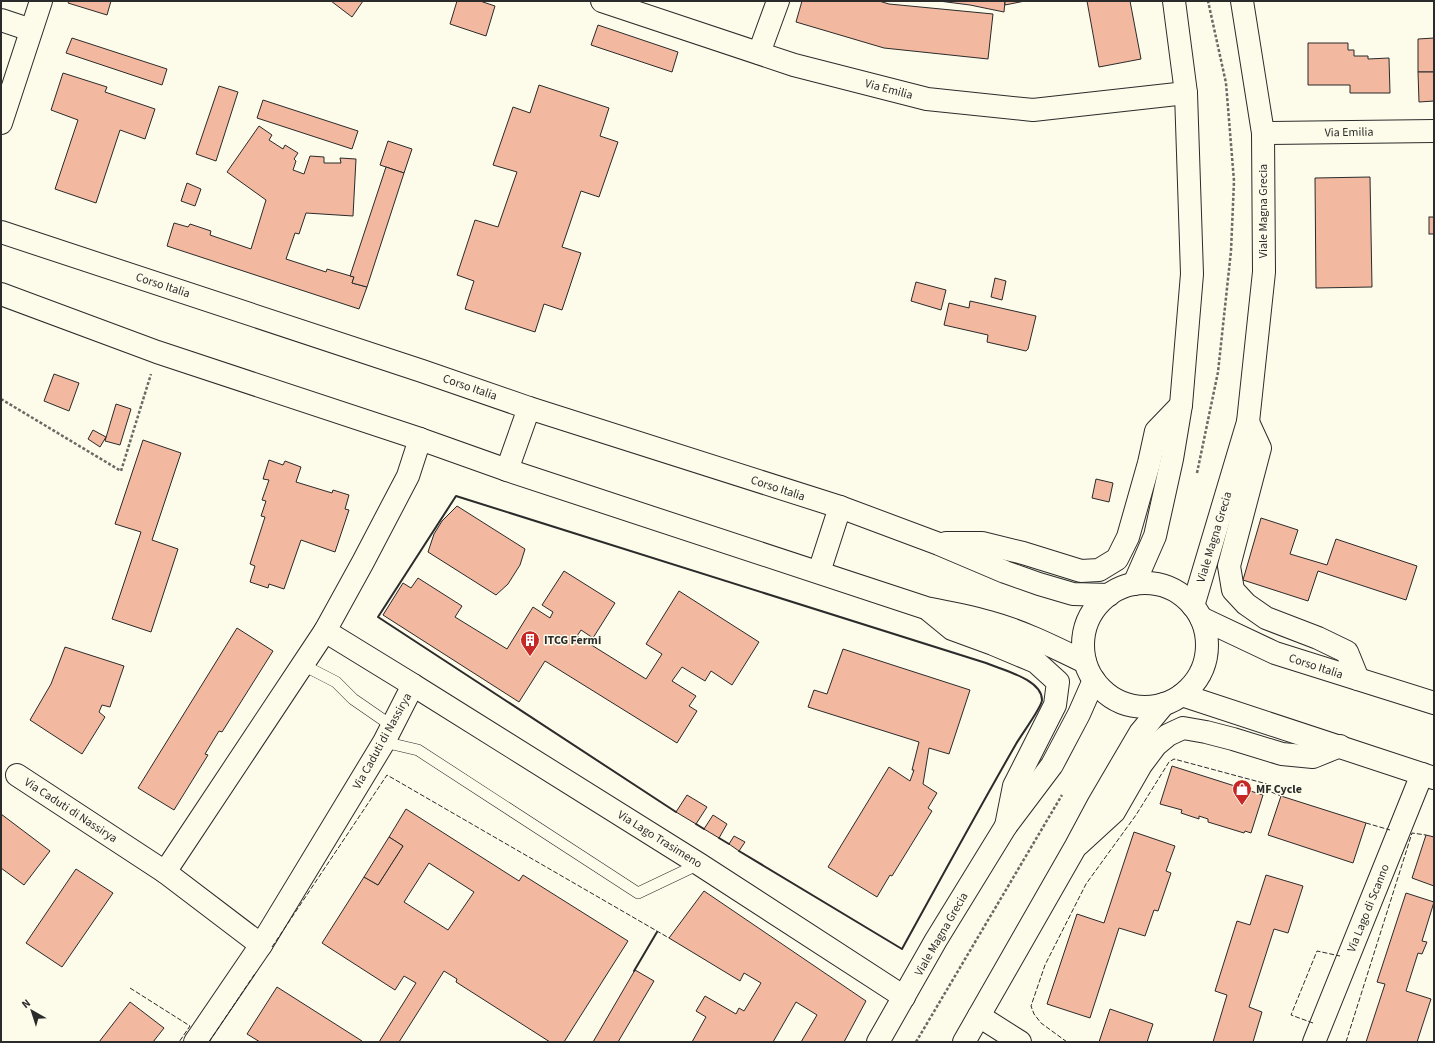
<svg xmlns="http://www.w3.org/2000/svg" width="1435" height="1043" viewBox="0 0 1435 1043" font-family="'Source Sans 3',sans-serif">
<style>
.building{fill:#f2b8a0;stroke:#2b2b2b;fill-rule:evenodd}
.lines{fill:none;stroke-linecap:round;stroke-linejoin:round}
.service-casing{stroke:#2b2b2b;stroke-width:12}
.minor-casing{stroke:#2b2b2b;stroke-width:24}
.tertiary-casing{stroke:#2b2b2b;stroke-width:24}
.secondary-casing{stroke:#2b2b2b;stroke-width:24}
.path{stroke:#6a6964;stroke-width:2.5;stroke-dasharray:3 2;stroke-linecap:butt}
.service{stroke:#fdfbea;stroke-width:11}
.minor{stroke:#fdfbea;stroke-width:22}
.tertiary{stroke:#fdfbea;stroke-width:22}
.secondary{stroke:#fdfbea;stroke-width:22}
.fence{stroke:#2b2b2b;stroke-width:1;stroke-dasharray:5 2;stroke-linecap:butt}
.wall{stroke:#2b2b2b;stroke-width:2}
.labels{text-anchor:middle;stroke-width:3;stroke-linejoin:round;paint-order:stroke}
.street-label{font-size:12px;fill:#2b2b2b;stroke:#fdfbea}
.poi-label{font-size:12px;font-weight:bold;fill:#2b2b2b;stroke:#fdfbea;text-anchor:start}
</style>
<rect width="100%" height="100%" fill="#fdfbea"/>
<!-- building -->
<g class="building">
<path d="M 69,1 L 111,1 L 107,15 L 68,3 Z"/>
<path d="M 331,1 L 363,1 L 352,17 Z"/>
<path d="M 457,1 L 480,1 L 495,6 L 486,36 L 450,24 Z"/>
<path d="M 802,1 L 879,1 L 889,4 L 993,14 L 988,59 L 884,48 L 796,22 Z"/>
<path d="M 939,1 L 1005,1 L 1004,12 L 970,5 Z"/>
<path d="M 1005,1 L 1025,1 L 1005,5 Z"/>
<path d="M 1087,1 L 1130,1 L 1141,59 L 1099,67 Z"/>
<path d="M 598,25 L 678,52 L 672,72 L 591,45 Z"/>
<path d="M 72,38 L 167,69 L 162,85 L 66,53 Z"/>
<path d="M 1434,38 L 1434,72 L 1418,72 L 1418,39 Z"/>
<path d="M 1308,43 L 1348,43 L 1348,50 L 1354,50 L 1354,56 L 1368,56 L 1368,59 L 1389,58 L 1390,93 L 1350,93 L 1350,85 L 1308,85 Z"/>
<path d="M 1418,72 L 1434,72 L 1434,101 L 1419,102 Z"/>
<path d="M 63,73 L 107,87 L 105,92 L 155,109 L 145,139 L 120,130 L 96,203 L 55,189 L 78,120 L 51,110 Z"/>
<path d="M 539,85 L 609,108 L 600,136 L 618,142 L 599,197 L 581,191 L 562,247 L 581,253 L 562,310 L 544,304 L 535,332 L 465,309 L 474,281 L 457,275 L 475,220 L 498,227 L 517,172 L 493,165 L 513,107 L 530,113 Z"/>
<path d="M 219,86 L 238,92 L 216,161 L 196,154 Z"/>
<path d="M 263,100 L 358,131 L 352,149 L 257,118 Z"/>
<path d="M 259,126 L 272,135 L 269,140 L 283,149 L 285,145 L 298,153 L 294,159 L 296,161 L 293,170 L 304,174 L 310,156 L 324,157 L 324,163 L 341,163 L 340,158 L 356,159 L 353,216 L 306,213 L 299,234 L 295,233 L 286,259 L 326,272 L 327,269 L 354,277 L 352,283 L 367,287 L 359,309 L 167,246 L 174,223 L 188,227 L 190,224 L 211,231 L 210,235 L 251,249 L 266,200 L 227,172 Z"/>
<path d="M 388,141 L 412,149 L 404,173 L 380,165 Z"/>
<path d="M 386,167 L 404,173 L 367,287 L 352,283 L 354,277 L 350,276 Z"/>
<path d="M 1370,177 L 1372,287 L 1316,288 L 1315,178 Z"/>
<path d="M 187,183 L 201,189 L 195,206 L 181,201 Z"/>
<rect x="1429" y="217" width="5" height="17"/>
<path d="M 995,278 L 1006,281 L 1002,300 L 991,297 Z"/>
<path d="M 916,282 L 946,290 L 941,310 L 911,301 Z"/>
<path d="M 970,301 L 1036,316 L 1028,349 L 1026,351 L 987,342 L 988,335 L 944,325 L 949,303 L 969,308 Z"/>
<path d="M 54,374 L 79,383 L 69,411 L 44,401 Z"/>
<path d="M 116,404 L 131,409 L 120,445 L 105,441 Z"/>
<path d="M 93,430 L 106,437 L 100,447 L 88,439 Z"/>
<path d="M 143,440 L 181,453 L 152,540 L 178,549 L 151,632 L 112,619 L 141,532 L 115,524 Z"/>
<path d="M 269,460 L 283,465 L 285,461 L 301,467 L 296,482 L 332,493 L 333,490 L 349,495 L 345,509 L 349,510 L 335,552 L 301,540 L 284,589 L 269,584 L 268,588 L 250,582 L 255,566 L 250,564 L 265,517 L 261,516 L 266,501 L 262,500 L 269,480 L 263,479 Z"/>
<path d="M 1096,479 L 1113,483 L 1109,502 L 1092,498 Z"/>
<path d="M 457,506 L 525,549 L 520,565 L 508,584 L 496,595 L 428,552 L 434,534 L 442,521 Z"/>
<path d="M 1261,518 L 1298,530 L 1290,554 L 1327,565 L 1336,539 L 1417,566 L 1406,600 L 1318,571 L 1308,601 L 1243,580 Z"/>
<path d="M 564,571 L 615,603 L 593,638 L 581,630 L 577,636 L 646,679 L 662,654 L 646,644 L 679,591 L 759,642 L 732,685 L 711,671 L 705,681 L 682,667 L 672,681 L 696,696 L 689,706 L 697,711 L 677,743 L 545,661 L 519,702 L 383,615 L 403,583 L 411,588 L 418,578 L 462,606 L 455,617 L 507,649 L 533,607 L 550,618 L 553,612 L 542,605 Z"/>
<path d="M 237,628 L 273,651 L 222,732 L 219,731 L 205,754 L 208,755 L 174,810 L 138,788 Z"/>
<path d="M 65,647 L 124,666 L 110,707 L 102,705 L 99,712 L 105,717 L 82,754 L 30,720 L 51,684 Z"/>
<path d="M 843,649 L 970,690 L 949,754 L 929,748 L 923,784 L 937,793 L 928,808 L 932,811 L 892,876 L 890,875 L 877,897 L 828,867 L 889,767 L 910,781 L 914,770 L 912,770 L 919,742 L 808,707 L 814,690 L 827,694 Z"/>
<path d="M 1172,766 L 1263,795 L 1251,833 L 1245,831 L 1244,833 L 1208,822 L 1208,819 L 1199,816 L 1199,819 L 1181,813 L 1182,810 L 1160,804 Z"/>
<path d="M 687,795 L 707,807 L 696,824 L 676,812 Z"/>
<path d="M 1281,796 L 1366,823 L 1353,863 L 1268,835 Z"/>
<path d="M 406,809 L 519,881 L 523,875 L 628,941 L 564,1042 L 550,1042 L 456,982 L 457,979 L 444,971 L 399,1042 L 379,1042 L 416,983 L 404,976 L 395,990 L 322,943 L 364,877 L 378,885 L 403,846 L 389,837 ZM 429,863 L 474,892 L 448,930 L 404,902 Z"/>
<path d="M 1,814 L 50,851 L 24,885 L 1,868 Z"/>
<path d="M 713,815 L 727,824 L 719,838 L 704,829 Z"/>
<path d="M 1134,832 L 1175,846 L 1166,871 L 1171,873 L 1158,911 L 1154,910 L 1145,936 L 1119,928 L 1090,1018 L 1047,1004 L 1077,914 L 1104,923 Z"/>
<path d="M 1426,835 L 1434,837 L 1434,886 L 1412,878 Z"/>
<path d="M 734,836 L 745,842 L 739,851 L 729,844 Z"/>
<path d="M 389,837 L 403,846 L 378,885 L 364,877 Z"/>
<path d="M 76,869 L 113,893 L 62,967 L 26,943 Z"/>
<path d="M 1266,875 L 1303,886 L 1288,933 L 1274,929 L 1249,1007 L 1262,1012 L 1253,1042 L 1213,1042 L 1227,995 L 1215,991 L 1237,921 L 1250,925 Z"/>
<path d="M 704,891 L 866,1001 L 844,1042 L 801,1042 L 817,1015 L 796,1002 L 773,1042 L 692,1042 L 706,1017 L 696,1011 L 705,996 L 736,1014 L 739,1008 L 744,1011 L 761,983 L 744,973 L 740,981 L 669,938 Z"/>
<path d="M 1406,893 L 1434,902 L 1422,941 L 1427,942 L 1422,954 L 1418,953 L 1406,991 L 1431,999 L 1417,1042 L 1366,1042 L 1385,984 L 1377,982 Z"/>
<path d="M 635,970 L 654,981 L 618,1042 L 593,1042 Z"/>
<path d="M 277,987 L 362,1041 L 361,1042 L 260,1042 L 247,1034 Z"/>
<path d="M 130,1002 L 164,1028 L 153,1042 L 99,1042 Z"/>
<path d="M 1110,1009 L 1153,1024 L 1147,1042 L 1099,1042 Z"/>
</g>
<g class="lines">
<!-- service casing -->
<g class="service-casing">
<g id="service">
<path d="M 303,665 L 336,682 L 353,699 L 392,726"/>
<path d="M 384,742 L 418,750 L 638,893 L 699,864"/>
</g>
</g>
<!-- minor casing -->
<g class="minor-casing">
<g id="minor">
<path d="M 602,1 L 794,65 L 927,99 L 1033,110 L 1186,93"/>
<path d="M 1,20 L 31,30"/>
<path d="M 759,53 L 778,1"/>
<path d="M 1,123 L 41,1"/>
<path d="M 1263,133 L 1434,131"/>
<path d="M 507,470 L 529,408"/>
<path d="M 819,572 L 840,507"/>
<path d="M 413,685 L 699,864 L 904,997"/>
<path d="M 17,775 L 165,872 L 261,945"/>
<path d="M 165,872 L 325,631"/>
<path d="M 979,1016 L 1020,1042"/>
<path d="M 195,1042 L 261,945 L 384,742 L 413,685 L 325,631 L 363,562 L 408,476 L 420,439"/>
<path d="M 1314,1042 L 1422,774"/>
</g>
</g>
<!-- tertiary casing -->
<g class="tertiary-casing">
<g id="tertiary">
<path d="M 1,232 L 422,371 L 529,408 L 840,507 L 939,544 L 1005,572 L 1039,584 L 1073,594 L 1109,595"/>
<path d="M 1,294 L 157,352 L 420,439 L 507,470 L 926,608 C 947,612 968,616 989,622 C 1022,631 1054,647 1085,662"/>
<path d="M 1248,422 L 1260,448 L 1229,566 L 1233,590 L 1246,604 L 1266,618 L 1318,638 L 1347,652 L 1358,679"/>
<path d="M 946,543 L 982,543 L 1023,553 L 1081,571 L 1099,570 L 1117,559 L 1128,537 L 1149,463 L 1156,431 L 1181,405"/>
<path d="M 930,611 L 952,629 L 993,644 L 1036,662 L 1058,682 L 1055,705 L 1014,786 L 1006,826"/>
<path d="M 1201,618 L 1275,653 L 1434,703"/>
<path d="M 1182,695 L 1434,778"/>
<path d="M 1078,845 L 1114,812 L 1141,765 L 1156,745 L 1168,735 L 1183,728 L 1206,732 L 1233,739 L 1282,754 L 1313,757 L 1340,746"/>
</g>
</g>
<!-- secondary casing -->
<g class="secondary-casing">
<g id="secondary">
<circle cx="1145" cy="645" r="62"/>
<path d="M 1134,584 L 1155,536 L 1172,459 L 1181,405 L 1192,274 L 1186,93 L 1174,1"/>
<path d="M 1193,606 L 1248,422 L 1264,272 L 1263,133 L 1242,1"/>
<path d="M 878,1042 L 936,940 L 1006,826 L 1052,765 L 1079,714 L 1094,680"/>
<path d="M 964,1042 L 1076,846 L 1099,803 L 1140,733 L 1164,704"/>
</g>
</g>
<!-- path -->
<g class="path">
<path d="M 1,399 L 121,471 L 151,374"/>
<path d="M 1197,473 L 1218,372 L 1231,251 L 1234,181 L 1226,83 L 1208,1"/>
<path d="M 916,1042 L 1062,795"/>
</g>
<!-- service -->
<use href="#service" class="service"/>
<!-- minor -->
<use href="#minor" class="minor"/>
<!-- tertiary -->
<use href="#tertiary" class="tertiary"/>
<!-- secondary -->
<use href="#secondary" class="secondary"/>
<!-- fence -->
<g class="fence">
<path d="M 1366,823 L 1390,830"/>
<path d="M 272,947 L 387,775 L 669,938"/>
<path d="M 130,988 L 190,1026 L 179,1042"/>
<path d="M 1313,1023 L 1291,1015 L 1317,951 L 1340,956"/>
<path d="M 209,1042 L 256,972"/>
<path d="M 1067,1042 L 1041,1023 L 1034,1014 L 1031,1006 L 1045,965 L 1086,884 L 1136,815 L 1169,762 L 1174,759 L 1267,784 L 1266,790 L 1281,796"/>
<path d="M 1346,1042 L 1412,833 L 1426,835"/>
</g>
<!-- wall -->
<g class="wall">
<path d="M 676,812 L 378,617 L 456,496 L 986,663 C 1002,670 1042,679 1042,700 C 1042,707 1021,735 1016,744 C 977,812 940,880 902,949 L 739,851"/>
<path d="M 696,824 L 704,829"/>
<path d="M 719,838 L 729,844"/>
<path d="M 634,971 L 657,932"/>
</g>
</g>
<!-- icons -->
<defs>
<g id="building-pin" transform="scale(1)"><path d="M0 17L-7.5 6A9.5 9.5 0 1 1 7.5 6Z" fill="#c62828" stroke="#fdfbea"/><path d="M-4-6H4V6H1V3H-1V6H-4ZM-2.5-4.3h1.7v1.8h-1.7ZM.8-4.3h1.7v1.8H.8ZM-2.5-1h1.7V.8h-1.7ZM.8-1h1.7V.8H.8Z" fill="#fff"/></g>
<g id="shop-pin" transform="scale(1)"><path d="M0 17L-7.5 6A9.5 9.5 0 1 1 7.5 6Z" fill="#c62828" stroke="#fdfbea"/><path d="M-5-2.5h2.3a2.7 3.5 0 0 1 5.4 0H5L5.5 6h-11ZM-1.5-2.5h3a1.5 2.3 0 0 0-3 0Z" fill="#fff"/></g>
</defs>
<g fill-rule="evenodd">
<use href="#building-pin" x="530" y="640"/>
<use href="#shop-pin" x="1242" y="789"/>
</g>
<g class="labels">
<!-- street labels -->
<g class="street-label">
<text transform="translate(889 89) rotate(15)" y="4">Via Emilia</text>
<text transform="translate(1349 132) rotate(-1)" y="4">Via Emilia</text>
<text transform="translate(1263 211) rotate(-90)" y="4">Viale Magna Grecia</text>
<text transform="translate(163 285) rotate(18)" y="4">Corso Italia</text>
<text transform="translate(470 387) rotate(19)" y="4">Corso Italia</text>
<text transform="translate(778 488) rotate(18)" y="4">Corso Italia</text>
<text transform="translate(1214 537) rotate(-73)" y="4">Viale Magna Grecia</text>
<text transform="translate(1316 666) rotate(18)" y="4">Corso Italia</text>
<text transform="translate(382 741) rotate(-61)" y="4">Via Caduti di Nassirya</text>
<text transform="translate(71 810) rotate(33)" y="4">Via Caduti di Nassirya</text>
<text transform="translate(660 839) rotate(32)" y="4">Via Lago Trasimeno</text>
<text transform="translate(1368 908) rotate(-68)" y="4">Via Lago di Scanno</text>
<text transform="translate(941 934) rotate(-60)" y="4">Viale Magna Grecia</text>
</g>
<!-- poi labels -->
<g class="poi-label">
<text x="544" y="644">ITCG Fermi</text>
<text x="1256" y="793">MF Cycle</text>
</g>
</g>
<!-- border -->
<rect width="1435" height="1043" fill="none" stroke="#2b2b2b" stroke-width="4"/>
<!-- north arrow -->
<g transform="translate(32 1011) rotate(321)" stroke="#fdfbea" stroke-width="3" paint-order="stroke">
<path d="M0-3L7 15L0 10L-7 15Z" fill="#2b2b2b"/>
<text y="-6" font-size="11" font-weight="bold" text-anchor="middle" fill="#2b2b2b">N</text>
</g>
</svg>
